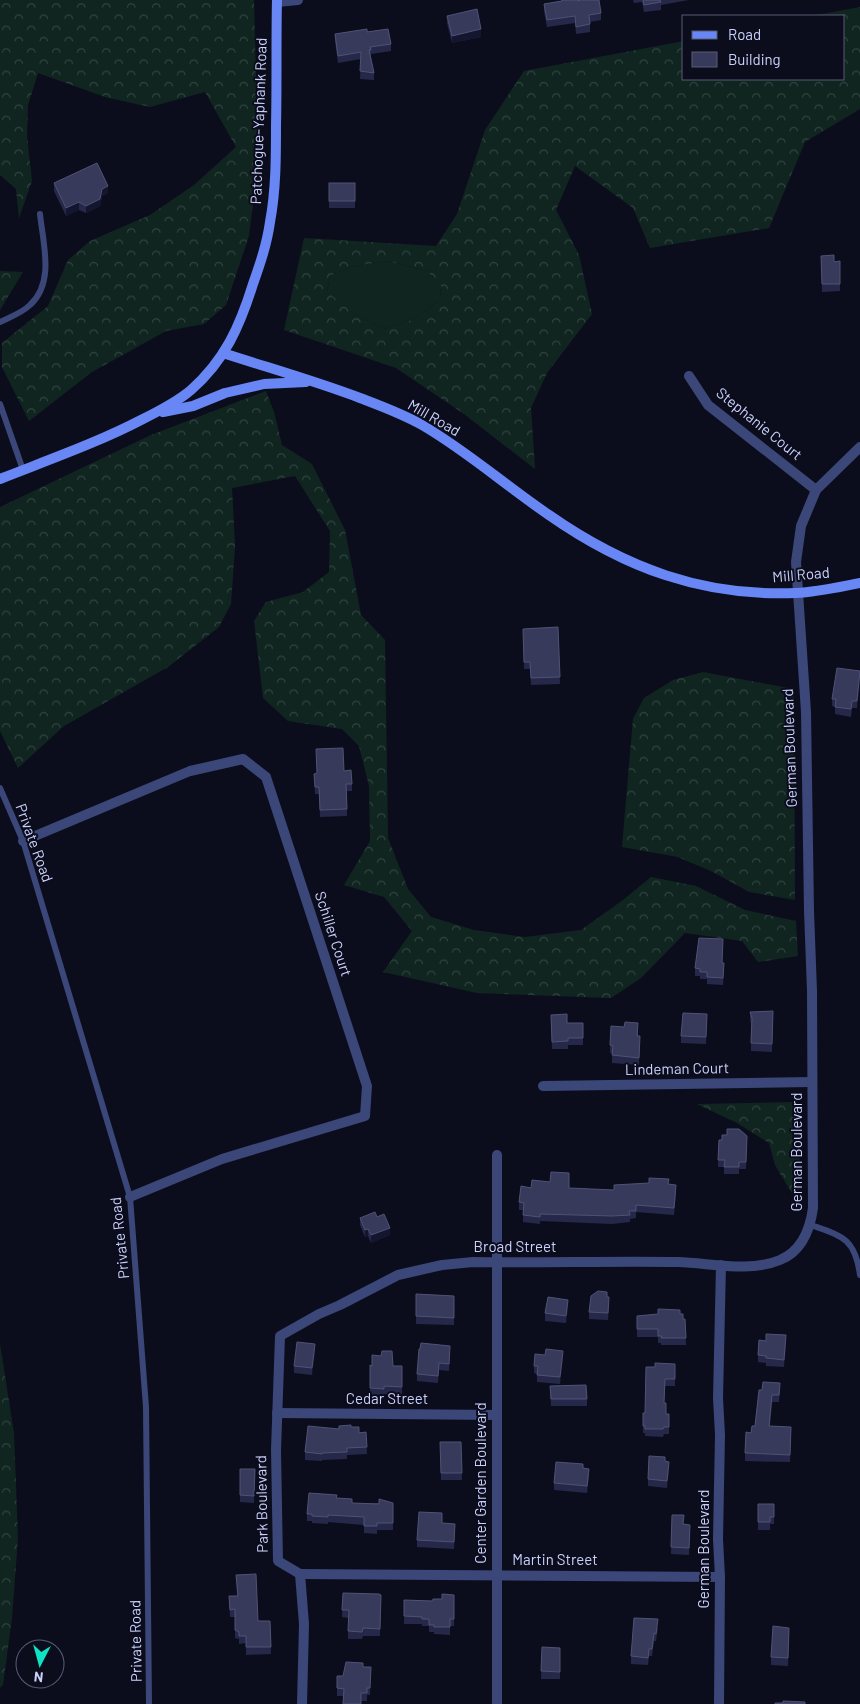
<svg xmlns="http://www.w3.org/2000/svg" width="860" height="1704" viewBox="0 0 860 1704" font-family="Barlow,sans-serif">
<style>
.grass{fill:#10251f}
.forest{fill:url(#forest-crowns);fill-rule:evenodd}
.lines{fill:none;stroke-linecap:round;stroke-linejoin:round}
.lane{stroke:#3a4778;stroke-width:6}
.street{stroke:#3a4778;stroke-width:10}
.secondary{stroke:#6887f5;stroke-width:10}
.wall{fill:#262849}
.shaded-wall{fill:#14152f}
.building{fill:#383a5c;stroke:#4f5275}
.labels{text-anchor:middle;stroke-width:4;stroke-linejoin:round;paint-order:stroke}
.street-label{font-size:15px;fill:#cad1fc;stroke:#0c0d1c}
</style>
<defs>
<pattern id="forest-crowns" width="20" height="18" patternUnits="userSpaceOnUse" patternTransform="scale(1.25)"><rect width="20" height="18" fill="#10251f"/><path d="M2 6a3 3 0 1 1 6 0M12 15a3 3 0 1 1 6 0" fill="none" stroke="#314440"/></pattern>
</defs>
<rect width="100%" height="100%" fill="#0c0d1c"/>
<!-- grass -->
<path class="grass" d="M 388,261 L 427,271 L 441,285 L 440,300 L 414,319 L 384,329 L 354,314 L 327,292 L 330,276 L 350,267 Z"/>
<!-- forest -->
<g class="forest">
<path d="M 0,0 L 254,0 L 258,161 L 249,236 L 226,305 L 204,324 L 166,331 L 92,372 L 29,421 L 2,367 L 2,343 L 48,306 L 68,260 L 90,241 L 150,215 L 194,185 L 236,147 L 205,92 L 150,107 L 105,97 L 38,73 L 28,105 L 27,136 L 32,181 L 19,218 L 16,189 L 0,175 Z"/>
<path d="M 860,7 L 860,109 L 805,142 L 769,228 L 650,248 L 633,208 L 575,166 L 556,210 L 579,255 L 592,314 L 547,373 L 531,408 L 535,469 L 464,414 L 396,368 L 284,330 L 304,238 L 436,246 L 457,214 L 485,130 L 524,71 L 684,41 L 684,79 L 844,79 L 844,16 L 811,16 ZM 388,261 L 427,271 L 441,286 L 440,300 L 414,319 L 384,329 L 354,314 L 327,291 L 330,276 L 350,267 Z"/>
<path d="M 0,271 L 23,272 L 0,310 Z"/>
<path d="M 266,391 L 274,412 L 282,445 L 312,464 L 345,530 L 361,615 L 385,640 L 388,838 L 408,889 L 431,917 L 474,930 L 525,937 L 581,930 L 623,900 L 651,877 L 696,886 L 745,910 L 796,921 L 798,956 L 758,962 L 742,941 L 685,933 L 641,978 L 611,998 L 477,993 L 383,972 L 412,931 L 384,897 L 344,885 L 370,841 L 369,786 L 359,746 L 342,729 L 288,721 L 263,698 L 254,621 L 266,602 L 303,592 L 329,572 L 330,531 L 295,476 L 232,488 L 235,546 L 231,604 L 219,627 L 168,667 L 64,726 L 18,768 L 0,731 L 0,507 L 151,435 Z"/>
<path d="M 703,672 L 794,689 L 795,900 L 749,892 L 713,872 L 678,857 L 622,847 L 633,719 L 644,698 L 673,680 Z"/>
<path d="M 797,1102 L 802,1210 L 775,1165 L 769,1143 L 737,1123 L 697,1104 Z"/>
<path d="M 0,1344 L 14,1433 L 18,1538 L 12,1618 L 3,1685 L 0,1688 Z"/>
</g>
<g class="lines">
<!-- lane -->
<g class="lane">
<path d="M 0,322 C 10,317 22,313 30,305 C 55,282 43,244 40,214"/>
<path d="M 0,404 L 23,470"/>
<path d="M 0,788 L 23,841 L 130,1197 L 146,1407 L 149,1704"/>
<path d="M 811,1225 C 842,1236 855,1238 860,1275"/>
</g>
<!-- street -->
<g class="street">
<path d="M 277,2 L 298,0"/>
<path d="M 689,376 L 708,405 L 816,490"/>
<path d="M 23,841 L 190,771 L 243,759 L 266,777 L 367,1086 L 365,1116 L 222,1159 L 130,1197"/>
<path d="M 543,1086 L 812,1082"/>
<path d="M 277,1413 L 497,1415"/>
<path d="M 300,1574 L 720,1577"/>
<path d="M 302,1704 L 304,1624 L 300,1574 L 278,1561 L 276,1450 L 280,1336 L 319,1314 L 340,1305 L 398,1275 L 442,1265 L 473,1262 C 541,1263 610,1261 678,1262 C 711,1263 749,1273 780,1260 C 802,1251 810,1230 813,1208 L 812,991 L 809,911 L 806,712 L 796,562 L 801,526 L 816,490 L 860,447"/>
<path d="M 497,1704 L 497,1155"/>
<path d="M 719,1704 L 720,1577 L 718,1539 L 720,1435 L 718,1398 L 721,1265"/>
</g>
<!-- secondary -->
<g class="secondary">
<path d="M 223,353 C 269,368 315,381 360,398 C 381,406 403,414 422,425 C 467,451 506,486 549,515 C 625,568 703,597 796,593 C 818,592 839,587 860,583"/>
<path d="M 163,412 L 193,406 L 225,393 L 264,384 L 306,382"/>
<path d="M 0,479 C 48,460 97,443 143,419 C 159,411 177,402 191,390 C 225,360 240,326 253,284 C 260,264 267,244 270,222 C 276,190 276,157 276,125 C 277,83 276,41 277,0"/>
</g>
</g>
<!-- wall -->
<g class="wall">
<path d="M 561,0 L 574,0 L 575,1 L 601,13 L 601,20 L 590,22 L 590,32 L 576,34 L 575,23 L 547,27 L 544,11 L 544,4 L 561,1 Z"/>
<path d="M 633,0 L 689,0 L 661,5 L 661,10 L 644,12 L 642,2 L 634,3 Z"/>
<path d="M 447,16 L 481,37 L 452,43 L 447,23 Z"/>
<path d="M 367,31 L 391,44 L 391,51 L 371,54 L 371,57 L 374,73 L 374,80 L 360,79 L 361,59 L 338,63 L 335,41 L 335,34 Z"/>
<path d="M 54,183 L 108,193 L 102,196 L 100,206 L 86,213 L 79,210 L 66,216 L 54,191 Z"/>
<rect x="329" y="183" width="26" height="25"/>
<path d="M 821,256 L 834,262 L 840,261 L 840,291 L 822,292 Z"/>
<path d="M 558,627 L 560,684 L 531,685 L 530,669 L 524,669 L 523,629 Z"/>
<path d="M 860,671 L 857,708 L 852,708 L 851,717 L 835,714 L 835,707 L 832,706 L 832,699 Z"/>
<path d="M 344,771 L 352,784 L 352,791 L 347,791 L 347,816 L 320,817 L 319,794 L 315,794 L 314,774 Z"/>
<path d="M 723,946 L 722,963 L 724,970 L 723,985 L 707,984 L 707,979 L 700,979 L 700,976 L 695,976 L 695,968 Z"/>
<path d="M 773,1011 L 772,1052 L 751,1051 L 751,1024 L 750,1019 L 750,1012 Z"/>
<path d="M 707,1014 L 706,1044 L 681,1043 L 681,1036 Z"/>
<path d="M 551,1015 L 567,1023 L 583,1023 L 583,1045 L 568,1045 L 568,1049 L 552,1049 Z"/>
<path d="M 638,1030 L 638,1036 L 640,1043 L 639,1065 L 612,1063 L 612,1053 L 610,1053 L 610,1045 Z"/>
<path d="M 747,1136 L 746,1169 L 739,1169 L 739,1174 L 724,1174 L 724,1167 L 718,1167 L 719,1140 Z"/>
<path d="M 669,1184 L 676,1192 L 674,1215 L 636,1212 L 636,1218 L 630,1219 L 630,1222 L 612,1224 L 540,1221 L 540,1224 L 523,1222 L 523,1210 L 519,1210 L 519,1202 L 531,1188 L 569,1188 L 614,1190 Z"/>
<path d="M 377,1217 L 390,1235 L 371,1243 L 368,1236 L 365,1237 L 360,1225 L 360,1218 Z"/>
<path d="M 416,1294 L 454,1296 L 454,1325 L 416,1324 Z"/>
<path d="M 607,1297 L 609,1304 L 608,1320 L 589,1319 L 589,1312 Z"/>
<path d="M 568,1307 L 566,1323 L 545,1321 L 545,1313 Z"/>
<path d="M 680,1314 L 683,1319 L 685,1319 L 686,1345 L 661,1345 L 661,1343 L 658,1343 L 658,1337 L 637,1337 L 637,1316 Z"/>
<path d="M 786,1343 L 784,1367 L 766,1366 L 766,1363 L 758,1362 L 758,1355 Z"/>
<path d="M 315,1351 L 312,1375 L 294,1373 L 294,1366 Z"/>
<path d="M 450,1353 L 449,1371 L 439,1370 L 438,1383 L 417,1381 L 417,1374 Z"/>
<path d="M 372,1355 L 393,1366 L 402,1366 L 402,1394 L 384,1394 L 384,1396 L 370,1395 L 370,1365 L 372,1365 Z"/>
<path d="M 563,1358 L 560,1384 L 537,1382 L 537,1374 L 534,1373 L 534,1366 Z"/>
<path d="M 675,1364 L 675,1386 L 665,1386 L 664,1403 L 666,1414 L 669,1414 L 669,1434 L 664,1434 L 663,1437 L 645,1436 L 645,1433 L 643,1433 L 643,1426 L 655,1367 Z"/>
<path d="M 550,1386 L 587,1399 L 587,1406 L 551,1406 Z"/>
<path d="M 759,1390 L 780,1390 L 779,1402 L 772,1402 L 770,1426 L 791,1427 L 790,1462 L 745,1461 L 745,1453 L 751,1433 L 755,1426 Z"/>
<path d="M 351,1427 L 359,1433 L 366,1432 L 367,1454 L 347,1455 L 347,1459 L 322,1460 L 322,1461 L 305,1460 L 305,1452 L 339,1429 Z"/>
<path d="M 440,1442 L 461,1442 L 462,1480 L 441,1480 Z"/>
<path d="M 583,1468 L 589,1476 L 587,1493 L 554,1490 L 554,1483 Z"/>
<path d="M 255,1469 L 254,1503 L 240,1502 L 240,1495 Z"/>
<path d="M 669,1469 L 667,1488 L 648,1486 L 648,1479 Z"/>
<path d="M 336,1498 L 352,1503 L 393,1503 L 393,1530 L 377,1530 L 377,1534 L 364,1533 L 364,1525 L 328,1522 L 328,1524 L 312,1523 L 312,1521 L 307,1521 L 307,1514 Z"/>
<path d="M 758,1504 L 774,1504 L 774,1524 L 770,1524 L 770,1530 L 758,1530 Z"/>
<path d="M 672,1515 L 684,1524 L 690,1532 L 689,1555 L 671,1554 Z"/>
<path d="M 442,1523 L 455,1531 L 454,1549 L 417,1547 L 417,1540 Z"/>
<path d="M 236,1575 L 258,1621 L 270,1621 L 271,1654 L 246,1655 L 246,1643 L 239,1644 L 239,1639 L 235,1638 L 235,1617 L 230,1617 L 229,1596 L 237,1596 Z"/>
<path d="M 343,1593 L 381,1595 L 380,1636 L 363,1636 L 362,1639 L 348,1639 L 348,1618 L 342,1617 Z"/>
<path d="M 454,1595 L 454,1626 L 450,1626 L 450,1635 L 434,1634 L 434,1632 L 429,1632 L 429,1626 L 422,1626 L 422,1624 L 404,1624 L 404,1600 L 432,1601 L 442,1599 Z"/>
<path d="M 658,1627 L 656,1641 L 654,1641 L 652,1656 L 649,1656 L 648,1665 L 631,1664 L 631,1656 Z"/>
<path d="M 789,1628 L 788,1666 L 771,1665 L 771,1657 Z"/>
<path d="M 542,1647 L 560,1648 L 560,1679 L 541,1679 Z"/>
<path d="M 363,1667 L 371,1667 L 370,1695 L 367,1695 L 367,1701 L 361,1701 L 344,1696 L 337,1696 L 337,1688 L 343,1676 Z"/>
</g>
<!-- shaded-wall -->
<g class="shaded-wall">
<path d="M 481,29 L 481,37 L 452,43 L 452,36 Z"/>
<path d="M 108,186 L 108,193 L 102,196 L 100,206 L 86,213 L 86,206 L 102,189 Z"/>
<path d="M 79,202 L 79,210 L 66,216 L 66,208 Z"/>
<path d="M 860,676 L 860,683 L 857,708 L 857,701 Z"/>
<path d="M 390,1228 L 390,1235 L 371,1243 L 371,1235 Z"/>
<path d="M 368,1229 L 368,1236 L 365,1237 L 365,1230 Z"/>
<path d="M 568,1300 L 568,1307 L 566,1323 L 566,1316 Z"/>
<path d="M 786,1335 L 786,1343 L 784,1367 L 784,1360 Z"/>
<path d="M 315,1344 L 315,1351 L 312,1375 L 312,1368 Z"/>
<path d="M 563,1351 L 563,1358 L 560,1384 L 560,1377 Z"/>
<path d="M 669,1462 L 669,1469 L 667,1488 L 667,1481 Z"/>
</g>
<!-- building -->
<g class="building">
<path d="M 562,0 L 574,0 L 575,1 L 582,0 L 599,0 L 601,13 L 589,15 L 590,24 L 576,27 L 575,16 L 547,20 L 544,4 L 562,1 Z"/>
<path d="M 643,0 L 660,0 L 661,2 L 644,5 Z"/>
<path d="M 477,9 L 481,29 L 452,36 L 447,16 Z"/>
<path d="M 367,29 L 367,32 L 388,29 L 391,44 L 370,47 L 371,50 L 369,50 L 374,73 L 360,71 L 361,52 L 338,56 L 335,34 Z"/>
<path d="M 97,163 L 108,186 L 102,189 L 100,199 L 86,206 L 79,202 L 66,208 L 54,183 Z"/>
<rect x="329" y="183" width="26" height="18"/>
<path d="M 834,255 L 834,262 L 840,261 L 840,284 L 822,284 L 821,256 Z"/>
<path d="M 558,627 L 560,677 L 531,678 L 530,662 L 524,662 L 523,629 Z"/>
<path d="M 837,668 L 860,671 L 857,701 L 852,701 L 851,709 L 835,707 L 836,699 L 832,699 Z"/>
<path d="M 343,748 L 344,771 L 351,770 L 352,784 L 346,784 L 347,809 L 320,810 L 319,787 L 315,787 L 314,774 L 317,773 L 316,749 Z"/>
<path d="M 699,938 L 723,939 L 722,963 L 724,963 L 723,978 L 707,977 L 707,972 L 700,972 L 700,969 L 695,968 Z"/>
<path d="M 773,1011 L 772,1044 L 751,1043 L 752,1018 L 750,1012 Z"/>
<path d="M 683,1013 L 707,1014 L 706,1037 L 681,1036 Z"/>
<path d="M 567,1014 L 567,1023 L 583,1023 L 583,1038 L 568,1038 L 568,1041 L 552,1042 L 551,1015 Z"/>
<path d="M 625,1022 L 638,1023 L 637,1036 L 640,1036 L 639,1058 L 612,1055 L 613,1046 L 610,1045 L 611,1026 L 624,1027 Z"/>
<path d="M 727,1129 L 739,1129 L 747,1136 L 746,1162 L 739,1162 L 739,1167 L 724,1167 L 725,1160 L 718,1160 L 719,1140 L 722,1140 L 722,1135 L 727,1135 Z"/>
<path d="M 551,1172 L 569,1173 L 569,1188 L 614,1190 L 614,1185 L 649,1183 L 649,1178 L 669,1179 L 668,1184 L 676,1185 L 674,1208 L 636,1205 L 636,1211 L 629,1211 L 630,1215 L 612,1216 L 540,1214 L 540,1217 L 523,1215 L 524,1203 L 519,1202 L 521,1186 L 531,1188 L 532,1180 L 550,1182 Z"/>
<path d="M 375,1212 L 377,1217 L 384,1214 L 390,1228 L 371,1235 L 368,1229 L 365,1230 L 360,1218 Z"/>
<path d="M 598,1291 L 607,1292 L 607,1297 L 609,1297 L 608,1313 L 589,1312 L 591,1296 Z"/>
<path d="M 416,1294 L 454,1296 L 454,1318 L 416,1316 Z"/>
<path d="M 548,1297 L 568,1300 L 566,1316 L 545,1313 Z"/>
<path d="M 658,1309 L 680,1310 L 680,1314 L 683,1314 L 683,1319 L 685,1319 L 686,1338 L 661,1338 L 662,1336 L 658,1336 L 658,1329 L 637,1329 L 637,1316 L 658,1314 Z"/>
<path d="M 766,1334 L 786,1335 L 784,1360 L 766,1358 L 766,1356 L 758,1355 L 759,1340 L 766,1341 Z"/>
<path d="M 297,1342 L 315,1344 L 312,1368 L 294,1366 Z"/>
<path d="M 421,1343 L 450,1346 L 449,1364 L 439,1363 L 438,1376 L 417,1374 L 419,1349 L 420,1349 Z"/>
<path d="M 546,1349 L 563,1351 L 560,1377 L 537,1375 L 538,1366 L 534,1366 L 535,1354 L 545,1355 Z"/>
<path d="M 382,1351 L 392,1351 L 393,1366 L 402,1366 L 402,1387 L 384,1386 L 384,1389 L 370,1388 L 370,1365 L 372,1366 L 372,1355 L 381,1356 Z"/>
<path d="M 655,1363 L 675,1364 L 675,1379 L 665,1379 L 664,1403 L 666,1403 L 666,1414 L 669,1414 L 669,1427 L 664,1427 L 663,1429 L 645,1429 L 645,1426 L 643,1426 L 643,1413 L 645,1413 L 646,1367 L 655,1367 Z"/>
<path d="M 763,1382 L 780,1383 L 779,1395 L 772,1395 L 769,1426 L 791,1427 L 790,1455 L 745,1453 L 746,1432 L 751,1433 L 752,1426 L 755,1426 L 759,1390 L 762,1390 Z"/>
<path d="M 586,1385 L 587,1399 L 551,1399 L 550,1386 Z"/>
<path d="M 351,1425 L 351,1427 L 359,1427 L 359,1433 L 366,1432 L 367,1447 L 347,1448 L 347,1452 L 322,1453 L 322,1454 L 305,1452 L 308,1426 L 339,1429 L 339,1426 Z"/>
<path d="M 440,1442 L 461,1442 L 462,1473 L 441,1473 Z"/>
<path d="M 649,1456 L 665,1457 L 665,1461 L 669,1462 L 667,1481 L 648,1479 Z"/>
<path d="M 556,1462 L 583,1464 L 583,1468 L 589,1469 L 587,1486 L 554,1483 Z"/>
<path d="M 240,1469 L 255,1469 L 254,1496 L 240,1495 Z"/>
<path d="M 309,1493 L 337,1495 L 336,1498 L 352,1499 L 352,1503 L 379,1504 L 379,1499 L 393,1503 L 393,1523 L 377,1523 L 377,1526 L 364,1526 L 364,1517 L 328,1515 L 328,1517 L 312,1516 L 312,1514 L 307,1514 Z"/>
<path d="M 758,1504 L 774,1504 L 774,1517 L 770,1517 L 770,1522 L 758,1522 Z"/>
<path d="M 419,1512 L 442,1513 L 442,1523 L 455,1524 L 454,1542 L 417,1540 Z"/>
<path d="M 672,1515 L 684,1515 L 683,1524 L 690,1525 L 689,1548 L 671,1547 Z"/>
<path d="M 256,1574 L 258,1621 L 270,1621 L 271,1647 L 246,1647 L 246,1636 L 239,1636 L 239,1632 L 235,1630 L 235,1609 L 230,1610 L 229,1596 L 238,1596 L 236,1575 Z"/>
<path d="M 343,1593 L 379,1594 L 381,1595 L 380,1629 L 363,1628 L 362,1632 L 348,1631 L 349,1610 L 342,1610 Z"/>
<path d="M 442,1594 L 454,1595 L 454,1619 L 450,1619 L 450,1627 L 434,1627 L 434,1625 L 429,1625 L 429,1619 L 422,1619 L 422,1617 L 404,1616 L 404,1600 L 432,1601 L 433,1599 L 442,1599 Z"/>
<path d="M 634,1618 L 658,1619 L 656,1634 L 654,1633 L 652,1649 L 649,1649 L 648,1658 L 631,1656 Z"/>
<path d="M 773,1626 L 789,1628 L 788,1658 L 771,1657 Z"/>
<path d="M 542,1647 L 560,1648 L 560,1672 L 541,1671 Z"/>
<path d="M 346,1662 L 363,1663 L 363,1667 L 371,1667 L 370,1688 L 367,1688 L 367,1693 L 361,1693 L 361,1704 L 343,1704 L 344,1689 L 337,1688 L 337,1676 L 343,1676 Z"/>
<path d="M 783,1701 L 805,1702 L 805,1704 L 775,1704 L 775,1703 L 783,1703 Z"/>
</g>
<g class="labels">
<!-- street labels -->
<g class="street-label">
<text transform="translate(259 121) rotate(-88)" y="5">Patchogue-Yaphank Road</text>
<text transform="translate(434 418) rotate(30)" y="5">Mill Road</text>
<text transform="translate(759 424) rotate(39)" y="5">Stephanie Court</text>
<text transform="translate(801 575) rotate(-5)" y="5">Mill Road</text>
<text transform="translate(790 748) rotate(-92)" y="5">German Boulevard</text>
<text transform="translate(34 843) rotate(70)" y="5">Private Road</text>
<text transform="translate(333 934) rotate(72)" y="5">Schiller Court</text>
<text transform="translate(677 1069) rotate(-1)" y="5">Lindeman Court</text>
<text transform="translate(797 1152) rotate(-90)" y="5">German Boulevard</text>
<text transform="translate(120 1238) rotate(-96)" y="5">Private Road</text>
<text x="515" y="1252">Broad Street</text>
<text x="387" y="1404">Cedar Street</text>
<text transform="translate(481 1483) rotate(-90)" y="5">Center Garden Boulevard</text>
<text transform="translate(262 1504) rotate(-91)" y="5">Park Boulevard</text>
<text transform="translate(704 1549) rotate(-90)" y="5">German Boulevard</text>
<text x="555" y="1565">Martin Street</text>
<text transform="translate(136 1641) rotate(-91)" y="5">Private Road</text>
</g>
</g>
<!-- legend -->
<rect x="682" y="15" width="162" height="65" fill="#0c0d1c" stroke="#585b76"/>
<rect x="692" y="31" width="25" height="8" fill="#6887f5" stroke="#585b76"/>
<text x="728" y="40" font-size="15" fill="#cad1fc">Road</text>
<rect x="692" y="52" width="25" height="15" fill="#383a5c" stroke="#585b76"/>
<text x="728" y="65" font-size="15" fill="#cad1fc">Building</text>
<!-- north arrow -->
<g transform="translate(40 1664) rotate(186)"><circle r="24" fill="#0c0d1c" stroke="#585b76"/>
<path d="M0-4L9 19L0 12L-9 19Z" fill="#0ee3c4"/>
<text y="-8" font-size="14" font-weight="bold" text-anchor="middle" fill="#cad1fc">N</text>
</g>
</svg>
